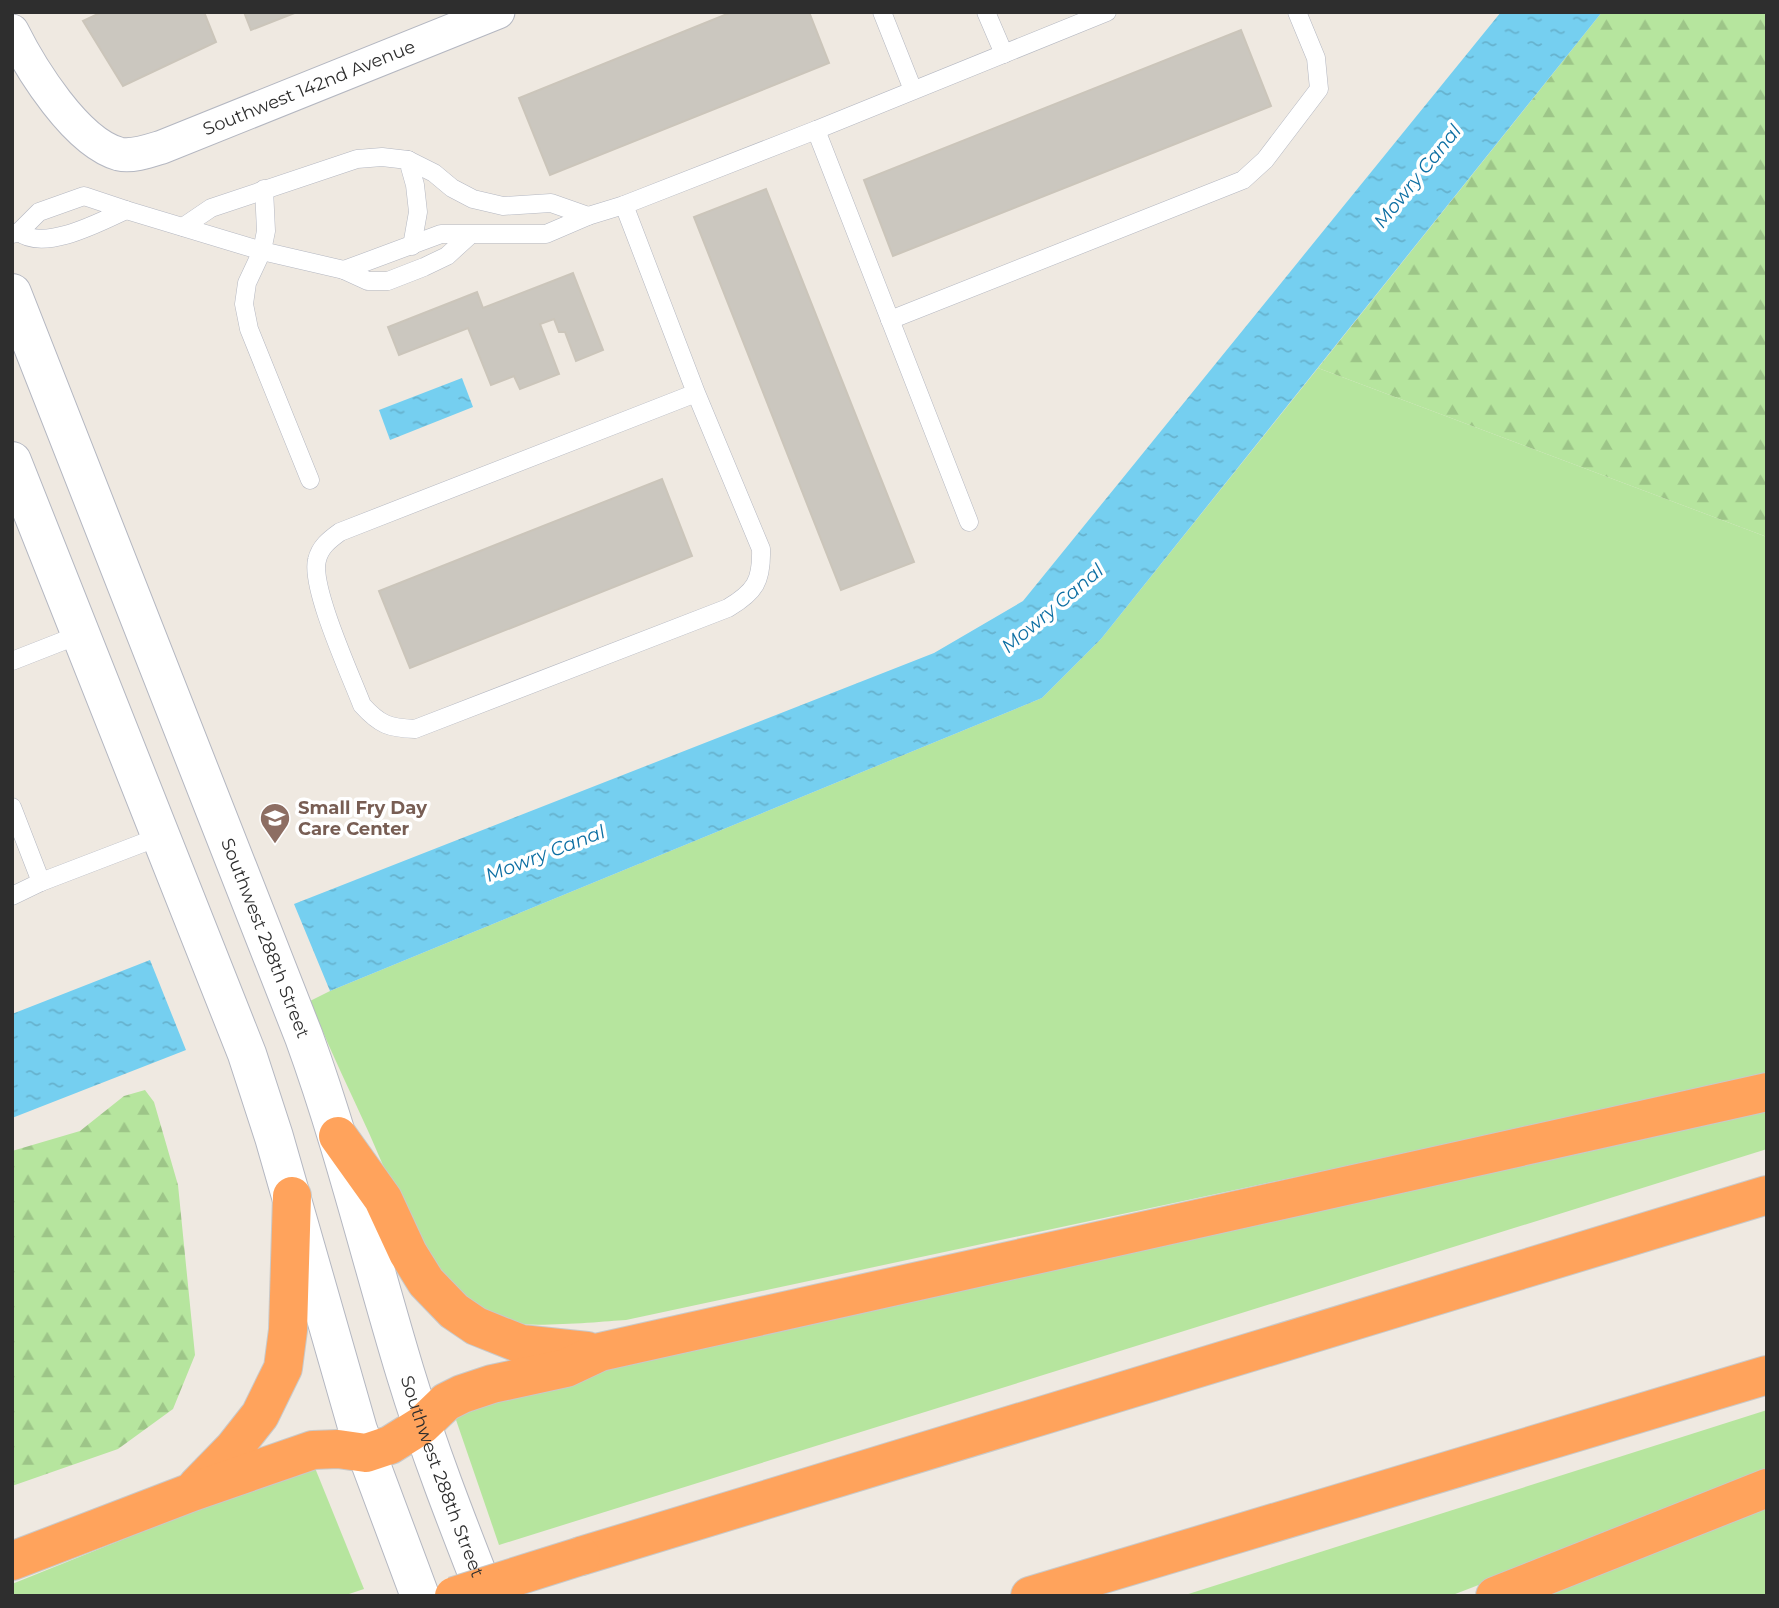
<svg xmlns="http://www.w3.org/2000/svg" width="1779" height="1608" viewBox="0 0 1779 1608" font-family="Montserrat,sans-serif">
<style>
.grass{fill:#b6e59e}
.forest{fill:url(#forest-firs)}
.water{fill:url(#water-ripples)}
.building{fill:#cbc7bf;stroke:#cbc5ba;stroke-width:2}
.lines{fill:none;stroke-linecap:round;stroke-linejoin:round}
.lane-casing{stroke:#b4b7c1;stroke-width:19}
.street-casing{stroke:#b4b7c1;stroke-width:35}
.secondary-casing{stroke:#b4b7c1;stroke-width:40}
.highway-casing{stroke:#c9c9c9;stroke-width:40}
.lane{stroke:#fff;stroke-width:18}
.street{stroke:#fff;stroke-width:33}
.secondary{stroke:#fff;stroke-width:38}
.highway{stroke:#ffa35c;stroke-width:38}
.highway-bridge-casing{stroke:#c9c9c9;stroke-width:40;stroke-linecap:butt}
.highway-bridge{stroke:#ffa35c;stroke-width:38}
.labels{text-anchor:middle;stroke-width:7;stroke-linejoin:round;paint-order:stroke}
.street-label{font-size:18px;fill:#2e2e2e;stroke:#fff}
.education-label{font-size:18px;font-weight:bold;fill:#785e54;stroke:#fff;text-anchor:start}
.water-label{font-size:19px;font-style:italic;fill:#0d6fa3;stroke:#fff}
</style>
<defs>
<pattern id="forest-firs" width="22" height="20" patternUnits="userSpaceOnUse" patternTransform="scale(1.75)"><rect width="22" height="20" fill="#b6e59e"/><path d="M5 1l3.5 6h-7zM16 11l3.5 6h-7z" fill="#9dc588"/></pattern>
<pattern id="water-ripples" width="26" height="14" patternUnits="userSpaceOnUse" patternTransform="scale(1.75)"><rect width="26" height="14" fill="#75cff0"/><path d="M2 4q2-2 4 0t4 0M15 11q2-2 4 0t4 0" fill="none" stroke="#66b2ce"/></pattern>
</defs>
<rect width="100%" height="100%" fill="#efe9e1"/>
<!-- grass -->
<g class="grass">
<path d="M 1318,368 L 1767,537 L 1767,1073 L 1549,1123 L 626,1320 C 595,1322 507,1331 483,1317 C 433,1288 392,1185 369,1133 C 349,1089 328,1046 310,1001 L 330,991 L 1042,698 L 1101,639 Z"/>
<path d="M 1767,1106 L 1767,1149 L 499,1545 L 454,1414 L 469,1397 Z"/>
<path d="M 1767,1410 L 1767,1474 L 1450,1596 L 1182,1596 Z"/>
<path d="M 313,1463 L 364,1589 L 343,1596 L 12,1596 L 12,1584 Z"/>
<path d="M 1767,1504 L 1767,1596 L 1530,1596 Z"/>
</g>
<!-- forest -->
<g class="forest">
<path d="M 1602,12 L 1767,12 L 1767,537 L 1318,368 Z"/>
<path d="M 145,1090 L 154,1102 L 178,1185 L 195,1355 L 173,1409 L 118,1449 L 12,1486 L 12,1151 L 80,1131 L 124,1096 Z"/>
</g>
<!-- water -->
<g class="water">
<path d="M 1501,12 L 1602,12 L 1101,639 L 1042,698 L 330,991 L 294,904 L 934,653 L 1023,601 Z"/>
<path d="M 462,378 L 473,407 L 390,440 L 379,410 Z"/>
<path d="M 150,960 L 186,1050 L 12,1118 L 12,1014 Z"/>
</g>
<!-- building -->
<g class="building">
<path d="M 102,12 L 204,12 L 216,42 L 123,86 L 83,21 Z"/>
<path d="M 244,12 L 297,12 L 251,30 Z"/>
<path d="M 732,12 L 809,12 L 829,63 L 550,175 L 519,98 Z"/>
<path d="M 1241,30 L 1271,106 L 893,256 L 864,180 Z"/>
<path d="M 766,189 L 914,562 L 841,590 L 694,217 Z"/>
<path d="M 573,273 L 603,350 L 576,361 L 565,332 L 559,332 L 554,319 L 540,324 L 559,374 L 520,389 L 514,376 L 491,385 L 468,328 L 399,355 L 388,327 L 477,292 L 483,308 Z"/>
<path d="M 662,479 L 692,556 L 410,668 L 379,591 Z"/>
</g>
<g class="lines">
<!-- lane casing -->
<g class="lane-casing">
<g id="lane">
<path d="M 882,12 L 913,90"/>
<path d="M 986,12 L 1004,54"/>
<path d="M 816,130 L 1107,12"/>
<path d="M 264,189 L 266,231 L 262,251 L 247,283 L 244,304 L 249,329 L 310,480"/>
<path d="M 624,205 L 816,130 L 969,522"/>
<path d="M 126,210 L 262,251 L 344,270 L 368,281 L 388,281 L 424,267 L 447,256 L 470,235"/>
<path d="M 588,216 L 624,205 L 696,393 L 761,549 C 762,581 755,592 728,608 L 415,729 C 389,728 380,725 362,705 C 351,676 310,587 317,560 C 320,547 329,540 340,532 L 696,393"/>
<path d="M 183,227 L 211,208 L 357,159 L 382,157 L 408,160 L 415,185 L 418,212 L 412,246"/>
<path d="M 12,234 L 19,232 L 39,212 L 84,196 L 126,210 C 100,222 44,252 19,232"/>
<path d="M 344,270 L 441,234 L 546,234 L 588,216 L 551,203 L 503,206 L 473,199 L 452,188 L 434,173 L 408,160"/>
<path d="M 890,320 L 1243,180 L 1265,160 L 1319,89 L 1316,58 L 1297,12"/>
<path d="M 12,661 L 81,634"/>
<path d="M 12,807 L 41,882 L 161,836"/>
<path d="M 12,896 L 41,882"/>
</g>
</g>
<!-- street casing -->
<g class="street-casing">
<g id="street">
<path id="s1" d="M 12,31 C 31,69 76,142 119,154 C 132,157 149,151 162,147 L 498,12"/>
</g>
</g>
<!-- secondary casing -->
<g class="secondary-casing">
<g id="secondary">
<path id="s2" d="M 12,293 L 304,1037 C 344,1147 371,1260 405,1372 C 428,1448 457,1522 486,1596"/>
<path d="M 12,461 L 247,1054 L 274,1137 L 358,1430 L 420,1596"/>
</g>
</g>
<!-- highway casing -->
<g class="highway-casing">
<g id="highway">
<path d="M 338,1136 L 383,1199 L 408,1253 L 426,1282 L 454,1311 L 476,1326 L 521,1344 L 587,1351"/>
<path d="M 197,1486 L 234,1448 L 260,1415 L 283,1368 L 288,1330 L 292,1196"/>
<path d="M 581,1556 L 1767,1195"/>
<path d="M 12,1561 L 192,1492 L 313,1450 L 338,1449 L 366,1453 L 390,1445 L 422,1425 L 446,1402 L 462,1394 L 492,1384 L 566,1368 L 600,1352 L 1767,1092"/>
<path d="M 1030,1596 L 1767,1375"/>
<path d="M 1495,1596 L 1767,1488"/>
</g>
</g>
<!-- lane -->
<use href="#lane" class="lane"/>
<!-- street -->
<use href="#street" class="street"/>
<!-- secondary -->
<use href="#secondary" class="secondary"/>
<!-- highway -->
<use href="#highway" class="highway"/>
<!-- highway-bridge casing -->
<g class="highway-bridge-casing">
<path id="highway-bridge" d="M 454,1596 L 581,1556"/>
</g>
<!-- highway-bridge -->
<use href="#highway-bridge" class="highway-bridge"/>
</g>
<!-- icons -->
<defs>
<g id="school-pin" transform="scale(1.575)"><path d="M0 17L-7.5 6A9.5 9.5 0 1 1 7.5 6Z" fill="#8d6e63" stroke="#fff"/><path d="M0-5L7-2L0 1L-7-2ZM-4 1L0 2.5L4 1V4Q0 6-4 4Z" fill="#fff"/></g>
</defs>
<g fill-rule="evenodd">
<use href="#school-pin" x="275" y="818"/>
</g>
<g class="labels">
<!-- street labels -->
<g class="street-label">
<text dy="6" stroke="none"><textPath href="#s1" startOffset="369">Southwest 142nd Avenue</textPath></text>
<text dy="6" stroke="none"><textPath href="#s2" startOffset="693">Southwest 288th Street</textPath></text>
<text dy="6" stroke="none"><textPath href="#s2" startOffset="1260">Southwest 288th Street</textPath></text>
</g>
<!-- education labels -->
<g class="education-label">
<text x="298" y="814">Small Fry Day<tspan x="298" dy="21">Care Center</tspan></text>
</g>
<!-- water labels -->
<g class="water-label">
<text transform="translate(1417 176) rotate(-51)" y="7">Mowry Canal</text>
<text transform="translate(1052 608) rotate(-40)" y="7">Mowry Canal</text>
<text transform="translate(545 853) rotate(-21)" y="7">Mowry Canal</text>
</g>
</g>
<!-- border -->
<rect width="1779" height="1608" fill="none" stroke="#2e2e2e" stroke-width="28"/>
</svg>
